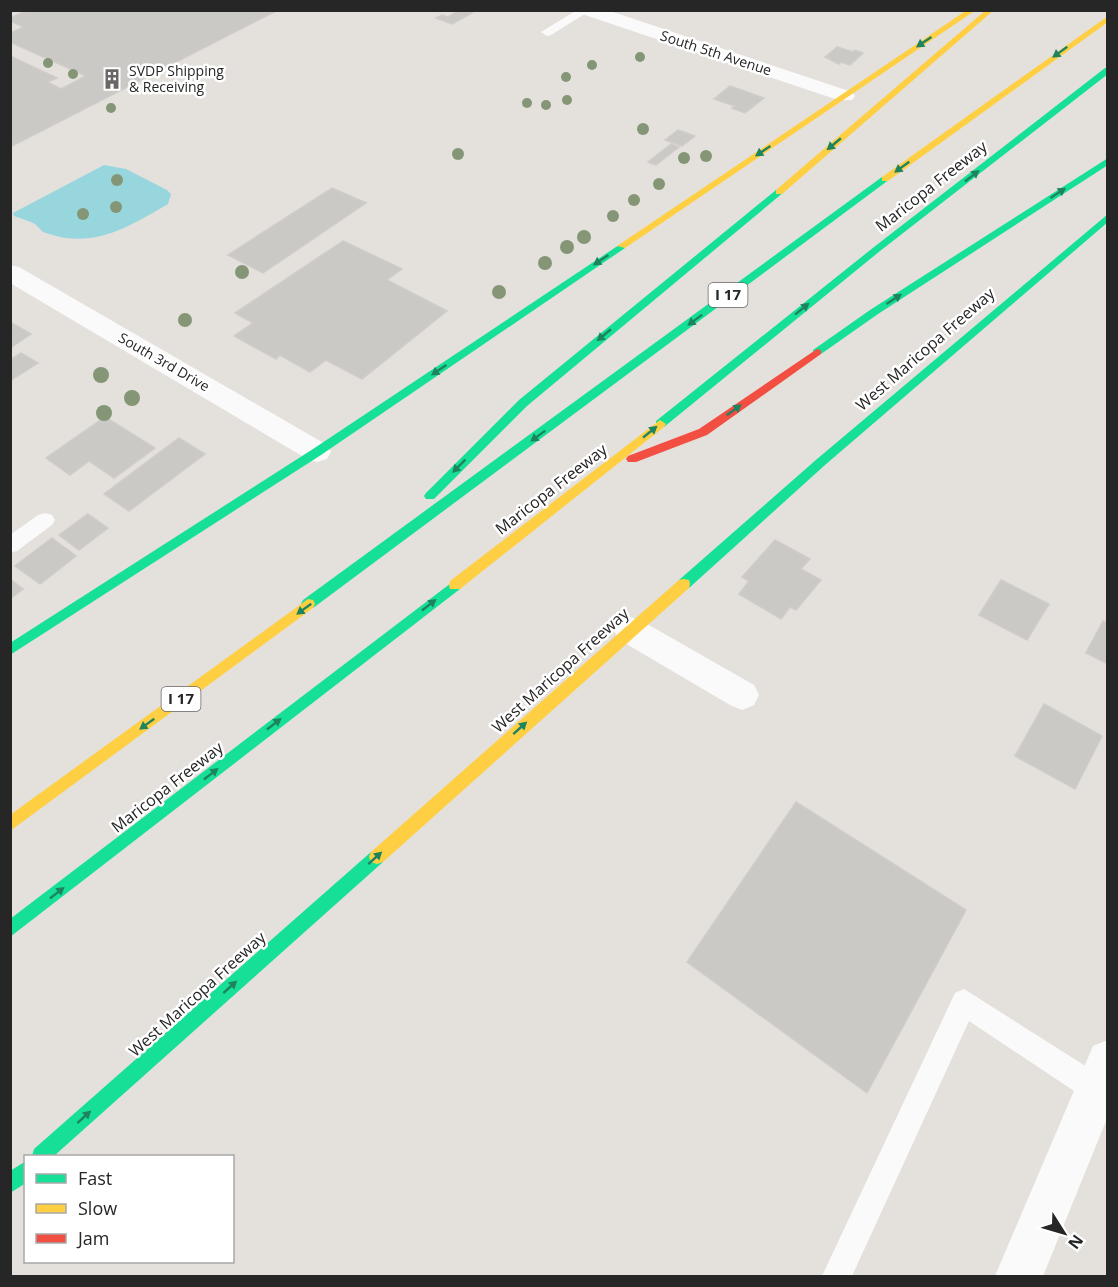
<svg xmlns="http://www.w3.org/2000/svg" width="1118" height="1287" viewBox="0 0 1118 1287" font-family="'Open Sans',sans-serif">
<style>
.water{fill:#98d6de}
.building{fill:#cbc9c6;stroke:#cfccc9;stroke-width:1.5}
.lines{fill:none;stroke-linecap:round;stroke-linejoin:round}
.lane{fill:#fbfafa;fill-rule:evenodd}
.street{fill:#fbfafa;fill-rule:evenodd}
.fast{fill:#16e098;fill-rule:evenodd}
.slow{fill:#ffcf43;fill-rule:evenodd}
.jam{fill:#f24e42;fill-rule:evenodd}
.tree{fill:#849675}
.oneway{fill:#1e835f}
.labels{text-anchor:middle;stroke-width:5;stroke-linejoin:round;paint-order:stroke}
.far-street-label{font-size:14px;fill:#262626;stroke:#fff}
.far-poi-label{font-size:14px;fill:#262626;stroke:#fff;text-anchor:start}
.shield{fill:#fff;stroke:#676767;stroke-width:1.5}
.shield-label{font-size:15px;font-weight:bold;fill:#262626}
.street-label{font-size:16px;fill:#262626;stroke:#fff}
</style>
<rect width="100%" height="100%" fill="#e4e0dc"/>
<!-- water -->
<path class="water" d="M 104,165 L 126,169 L 167,190 L 171,194 L 168,204 C 130,226 94,250 46,233 C 41,232 40,228 36,225 C 31,221 21,219 14,216 L 13,213 Z"/>
<!-- building -->
<g class="building">
<path d="M 29,10 L 278,10 L 10,147 L 10,56 L 57,78 L 47,82 L 61,89 L 86,76 L 10,42 L 10,33 L 24,27 L 10,21 L 10,18 Z"/>
<path d="M 460,10 L 472,13 L 452,24 L 436,18 L 442,15 L 448,17 Z"/>
<path d="M 837,47 L 853,52 L 855,50 L 863,53 L 850,65 L 841,62 L 839,64 L 825,57 Z"/>
<path d="M 730,86 L 764,98 L 745,113 L 732,108 L 735,106 L 714,99 Z"/>
<path d="M 678,130 L 695,136 L 682,146 L 665,140 Z"/>
<path d="M 671,144 L 679,147 L 656,165 L 648,162 Z"/>
<path d="M 332,188 L 366,203 L 263,273 L 228,255 Z"/>
<path d="M 343,241 L 402,269 L 387,280 L 447,311 L 362,379 L 326,360 L 310,372 L 280,355 L 276,359 L 234,336 L 253,323 L 235,313 Z"/>
<path d="M 10,322 L 31,334 L 10,348 Z"/>
<path d="M 21,353 L 38,363 L 10,381 L 10,360 Z"/>
<path d="M 105,417 L 155,448 L 114,478 L 89,461 L 70,475 L 46,458 Z"/>
<path d="M 179,438 L 205,454 L 129,511 L 104,494 Z"/>
<path d="M 88,514 L 108,528 L 79,550 L 59,535 Z"/>
<path d="M 52,538 L 76,556 L 40,584 L 15,566 Z"/>
<path d="M 775,540 L 810,559 L 801,569 L 821,580 L 796,610 L 790,607 L 781,619 L 739,594 L 749,581 L 742,577 Z"/>
<path d="M 10,579 L 23,589 L 10,599 Z"/>
<path d="M 1001,580 L 1049,604 L 1027,640 L 979,615 Z"/>
<path d="M 1103,621 L 1108,623 L 1108,664 L 1086,653 Z"/>
<path d="M 1044,704 L 1102,736 L 1075,789 L 1015,756 Z"/>
<path d="M 796,802 L 966,910 L 867,1093 L 687,962 Z"/>
</g>
<g class="lines">
<!-- lane -->
<g class="lane">
<path d="M 577,10 L 591,10 L 551,35 L 547,36 L 541,32 Z"/>
<path d="M 45,513 L 52,515 L 55,520 L 52,525 L 17,551 L 10,553 L 10,535 L 38,515 Z"/>
<path d="M 964,989 L 1106,1079 L 1106,1099 L 1096,1103 L 1086,1099 L 969,1021 L 852,1276 L 822,1276 L 955,993 Z"/>
</g>
<!-- street -->
<g class="street">
<path d="M 579,10 L 607,10 L 852,92 L 855,96 L 852,100 L 838,100 L 582,14 Z"/>
<path d="M 10,265 L 19,267 L 327,445 L 331,452 L 327,459 L 317,462 L 307,459 L 10,283 Z"/>
<path d="M 630,617 L 642,621 L 754,685 L 759,695 L 754,705 L 742,710 L 730,705 L 618,639 L 614,630 L 618,621 Z"/>
<path d="M 1108,1040 L 1108,1116 L 1043,1276 L 995,1276 L 1093,1046 Z"/>
</g>
<!-- fast -->
<g class="fast">
<path d="M 1105,68 L 1108,68 L 1108,74 L 880,251 L 664,427 L 656,427 L 656,421 L 874,247 Z"/>
<path d="M 1108,158 L 1108,165 L 878,314 L 821,354 L 813,354 L 813,350 L 870,310 Z"/>
<path d="M 882,177 L 890,179 L 313,608 L 303,608 L 301,604 L 303,600 Z"/>
<path d="M 776,190 L 784,192 L 527,406 L 434,499 L 426,499 L 424,496 L 426,493 L 519,400 Z"/>
<path d="M 1108,214 L 1108,222 L 825,465 L 689,588 L 679,588 L 678,584 L 679,580 L 817,459 Z"/>
<path d="M 622,243 L 625,244 L 625,248 L 321,455 L 10,655 L 10,643 L 313,449 Z"/>
<path d="M 455,580 L 461,585 L 460,589 L 10,937 L 10,919 Z"/>
<path d="M 377,850 L 383,852 L 385,857 L 383,862 L 54,1156 L 32,1156 L 34,1149 L 371,852 Z"/>
<path d="M 26,1161 L 26,1183 L 10,1193 L 10,1171 Z"/>
</g>
<!-- slow -->
<g class="slow">
<path d="M 967,10 L 976,10 L 625,248 L 617,246 Z"/>
<path d="M 986,10 L 994,10 L 782,194 L 776,194 L 776,190 Z"/>
<path d="M 1108,16 L 1108,22 L 888,181 L 882,181 L 882,177 Z"/>
<path d="M 660,420 L 666,424 L 664,427 L 460,589 L 450,589 L 449,585 L 450,581 Z"/>
<path d="M 684,579 L 689,580 L 690,584 L 689,588 L 383,862 L 377,864 L 371,862 L 369,857 L 371,852 L 679,580 Z"/>
<path d="M 308,599 L 313,600 L 315,604 L 313,608 L 10,831 L 10,815 Z"/>
</g>
<!-- jam -->
<path class="jam" d="M 817,349 L 821,350 L 821,354 L 707,435 L 636,462 L 628,462 L 626,459 L 628,456 L 699,429 Z"/>
</g>
<!-- trees -->
<g class="tree">
<circle cx="640" cy="57" r="5"/>
<circle cx="48" cy="63" r="5"/>
<circle cx="592" cy="65" r="5"/>
<circle cx="73" cy="74" r="5"/>
<circle cx="566" cy="77" r="5"/>
<circle cx="567" cy="100" r="5"/>
<circle cx="527" cy="103" r="5"/>
<circle cx="546" cy="105" r="5"/>
<circle cx="111" cy="108" r="5"/>
<circle cx="643" cy="129" r="6"/>
<circle cx="458" cy="154" r="6"/>
<circle cx="706" cy="156" r="6"/>
<circle cx="684" cy="158" r="6"/>
<circle cx="117" cy="180" r="6"/>
<circle cx="659" cy="184" r="6"/>
<circle cx="634" cy="200" r="6"/>
<circle cx="116" cy="207" r="6"/>
<circle cx="83" cy="214" r="6"/>
<circle cx="613" cy="216" r="6"/>
<circle cx="584" cy="237" r="7"/>
<circle cx="567" cy="247" r="7"/>
<circle cx="545" cy="263" r="7"/>
<circle cx="242" cy="272" r="7"/>
<circle cx="499" cy="292" r="7"/>
<circle cx="185" cy="320" r="7"/>
<circle cx="101" cy="375" r="8"/>
<circle cx="132" cy="398" r="8"/>
<circle cx="104" cy="413" r="8"/>
</g>
<!-- one-way arrows -->
<defs><path id="oneway-solid" d="M-6-.8H1V-3.2L6.5 0L1 3.2V.8H-6Z" transform="scale(1.5)"/></defs>
<g class="oneway">
<use href="#oneway-solid" transform="translate(924 42) rotate(146)"/>
<use href="#oneway-solid" transform="translate(1060 52) rotate(144)"/>
<use href="#oneway-solid" transform="translate(834 144) rotate(140)"/>
<use href="#oneway-solid" transform="translate(763 151) rotate(146)"/>
<use href="#oneway-solid" transform="translate(902 167) rotate(144)"/>
<use href="#oneway-solid" transform="translate(972 176) rotate(-38)"/>
<use href="#oneway-solid" transform="translate(1058 193) rotate(-33)"/>
<use href="#oneway-solid" transform="translate(601 260) rotate(146)"/>
<use href="#oneway-solid" transform="translate(894 299) rotate(-33)"/>
<use href="#oneway-solid" transform="translate(802 309) rotate(-39)"/>
<use href="#oneway-solid" transform="translate(695 320) rotate(143)"/>
<use href="#oneway-solid" transform="translate(604 335) rotate(140)"/>
<use href="#oneway-solid" transform="translate(439 370) rotate(146)"/>
<use href="#oneway-solid" transform="translate(734 410) rotate(-36)"/>
<use href="#oneway-solid" transform="translate(650 432) rotate(-39)"/>
<use href="#oneway-solid" transform="translate(538 436) rotate(143)"/>
<use href="#oneway-solid" transform="translate(459 466) rotate(135)"/>
<use href="#oneway-solid" transform="translate(429 605) rotate(-38)"/>
<use href="#oneway-solid" transform="translate(304 609) rotate(144)"/>
<use href="#oneway-solid" transform="translate(147 724) rotate(144)"/>
<use href="#oneway-solid" transform="translate(274 724) rotate(-38)"/>
<use href="#oneway-solid" transform="translate(520 728) rotate(-42)"/>
<use href="#oneway-solid" transform="translate(211 774) rotate(-38)"/>
<use href="#oneway-solid" transform="translate(375 858) rotate(-42)"/>
<use href="#oneway-solid" transform="translate(57 893) rotate(-38)"/>
<use href="#oneway-solid" transform="translate(230 987) rotate(-42)"/>
<use href="#oneway-solid" transform="translate(84 1117) rotate(-42)"/>
</g>
<!-- icons -->
<defs>
<g id="building-bare" transform="scale(1.62)"><path d="M-4-6H4V6H1V3H-1V6H-4ZM-2.5-4.3h1.7v1.8h-1.7ZM.8-4.3h1.7v1.8H.8ZM-2.5-1h1.7V.8h-1.7ZM.8-1h1.7V.8H.8Z" fill="#686766" stroke="#fff" stroke-width="2.5" paint-order="stroke"/></g>
</defs>
<g fill-rule="evenodd">
<use href="#building-bare" x="112" y="79"/>
</g>
<g class="labels">
<!-- far-street labels -->
<g class="far-street-label">
<text transform="translate(716 53) rotate(18)" y="5">South 5th Avenue</text>
<text transform="translate(164 362) rotate(30)" y="5">South 3rd Drive</text>
</g>
<!-- far-poi labels -->
<g class="far-poi-label">
<text x="129" y="76">SVDP Shipping<tspan x="129" dy="16">&amp; Receiving</tspan></text>
</g>
<!-- shield labels -->
<g class="shield">
<rect x="708.5" y="283" width="39" height="24" rx="4.5"/>
<rect x="161.5" y="687" width="39" height="24" rx="4.5"/>
</g>
<g class="shield-label">
<text x="728" y="300">I 17</text>
<text x="181" y="704">I 17</text>
</g>
<!-- street labels -->
<g class="street-label">
<text transform="translate(931 186) rotate(-38)" y="6">Maricopa Freeway</text>
<text transform="translate(925 349) rotate(-41)" y="6">West Maricopa Freeway</text>
<text transform="translate(551 489) rotate(-38)" y="6">Maricopa Freeway</text>
<text transform="translate(560 670) rotate(-42)" y="6">West Maricopa Freeway</text>
<text transform="translate(167 787) rotate(-38)" y="6">Maricopa Freeway</text>
<text transform="translate(197 994) rotate(-42)" y="6">West Maricopa Freeway</text>
</g>
</g>
<!-- border -->
<rect width="1118" height="1287" fill="none" stroke="#262626" stroke-width="24"/>
<!-- legend -->
<rect x="24" y="1155" width="210" height="108" fill="#ffffff" stroke="#a8a8a8" stroke-width="1.5"/>
<rect x="36" y="1174" width="30" height="9" fill="#16e098" stroke="#a8a8a8" stroke-width="1.5"/>
<text x="78" y="1185" font-size="18" fill="#262626">Fast</text>
<rect x="36" y="1204" width="30" height="9" fill="#ffcf43" stroke="#a8a8a8" stroke-width="1.5"/>
<text x="78" y="1215" font-size="18" fill="#262626">Slow</text>
<rect x="36" y="1234" width="30" height="9" fill="#f24e42" stroke="#a8a8a8" stroke-width="1.5"/>
<text x="78" y="1245" font-size="18" fill="#262626">Jam</text>
<!-- north arrow -->
<g transform="translate(1064 1233) rotate(127)" stroke="#ffffff" stroke-width="4.5" paint-order="stroke">
<path d="M0-4.5L10 22L0 15L-10 22Z" fill="#262626"/>
<text y="-9" font-size="16" font-weight="bold" text-anchor="middle" fill="#262626">N</text>
</g>
</svg>
